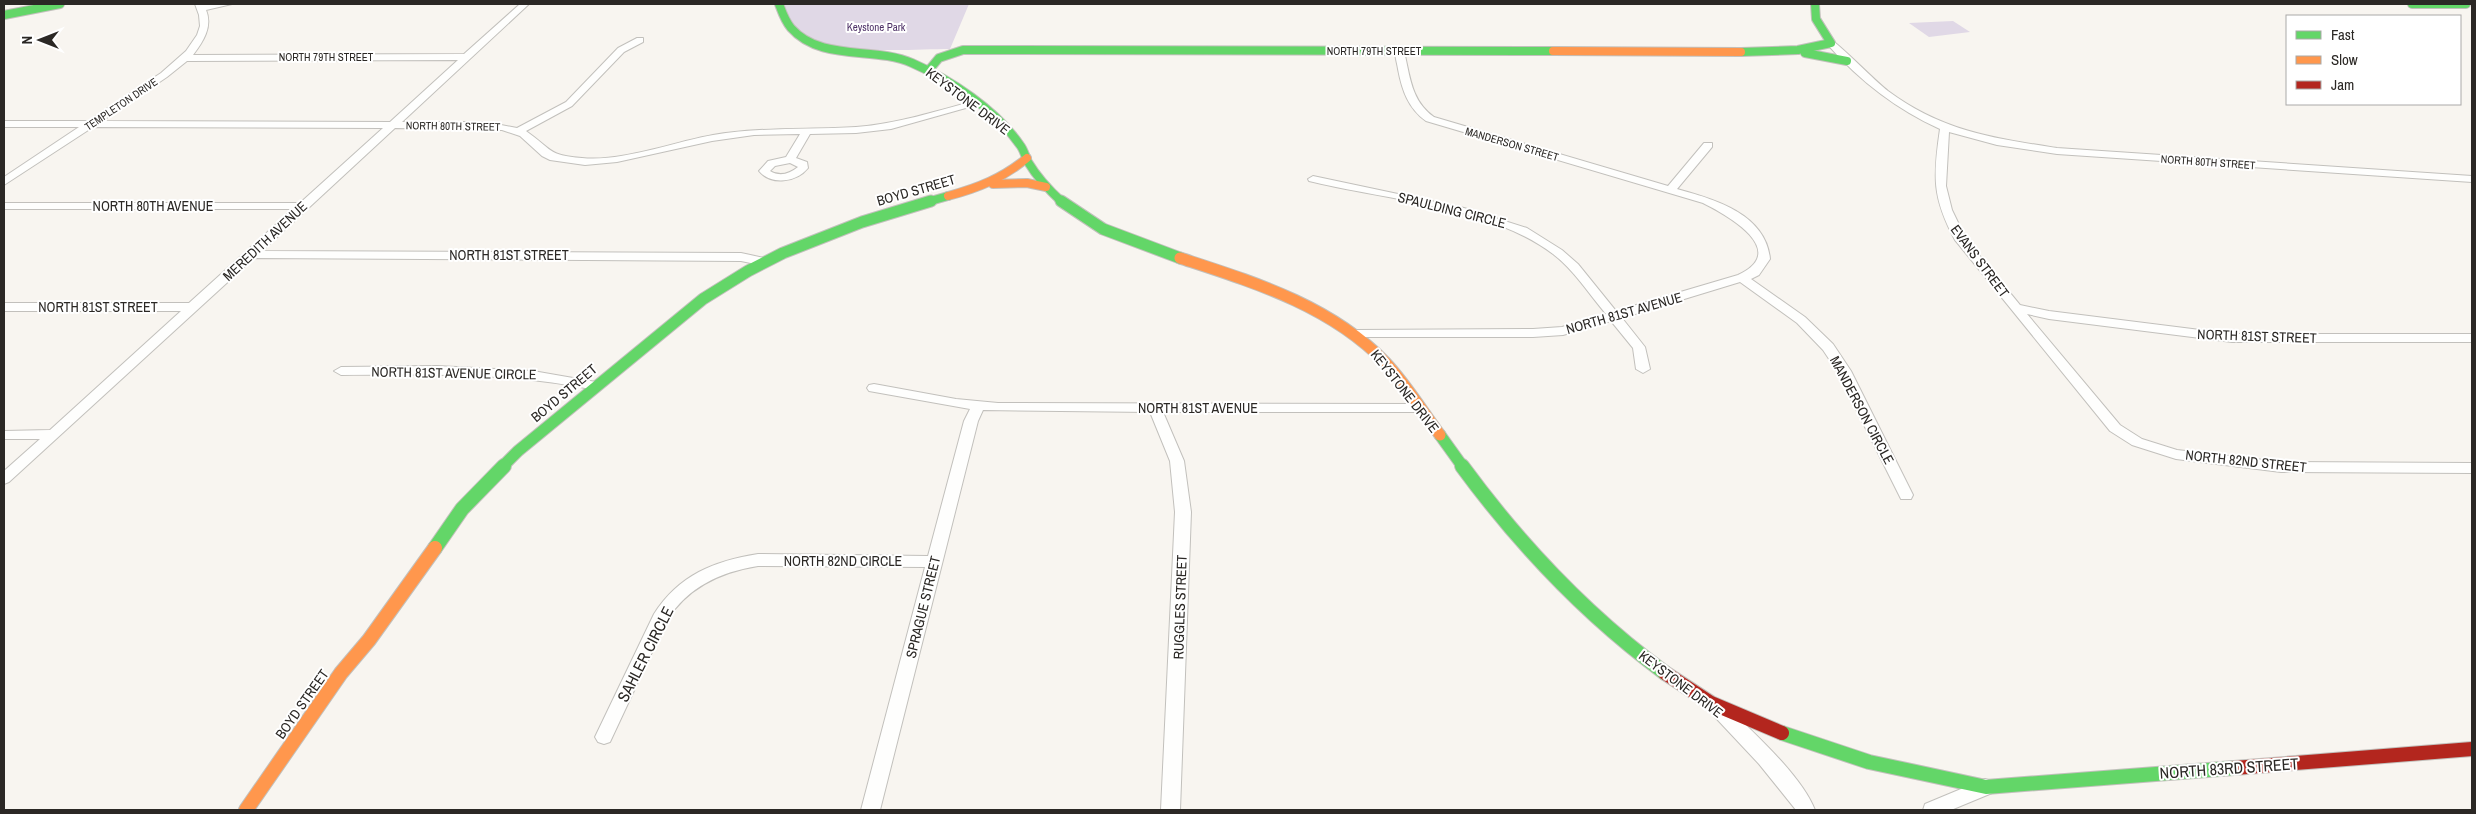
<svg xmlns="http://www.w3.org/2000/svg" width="2476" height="814" viewBox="0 0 2476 814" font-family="'Archivo Narrow',sans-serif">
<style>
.green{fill:#e0d8e6}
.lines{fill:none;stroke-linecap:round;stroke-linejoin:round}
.street-casing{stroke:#c2c0bc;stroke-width:2}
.fast-far2-casing{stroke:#c2c0bc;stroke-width:10}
.fast-far1-casing{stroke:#c2c0bc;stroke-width:13}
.fast-casing{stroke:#c2c0bc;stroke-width:16}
.slow-far2-casing{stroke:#c2c0bc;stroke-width:10}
.slow-far1-casing{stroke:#c2c0bc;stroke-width:13}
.slow-casing{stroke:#c2c0bc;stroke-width:16}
.jam-casing{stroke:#c2c0bc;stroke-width:16}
.street{fill:#fefefd;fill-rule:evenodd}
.fast-far2{stroke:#63d668;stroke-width:8}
.fast-far1{stroke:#63d668;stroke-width:11}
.fast{stroke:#63d668;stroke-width:14}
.slow-far2{stroke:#ff974d;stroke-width:8}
.slow-far1{stroke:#ff974d;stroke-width:11}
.slow{stroke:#ff974d;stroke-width:14}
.jam{stroke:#b3261e;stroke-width:14}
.labels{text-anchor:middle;stroke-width:4;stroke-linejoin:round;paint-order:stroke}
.far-park-label{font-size:11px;fill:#4e3167;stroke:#fff}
.far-street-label{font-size:11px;fill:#2b2825;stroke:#fff}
.street-label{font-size:14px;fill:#2b2825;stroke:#fff}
.near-street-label{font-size:16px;fill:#2b2825;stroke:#fff}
</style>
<rect width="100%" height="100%" fill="#f8f5f0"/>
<!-- green -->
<g class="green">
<path d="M 783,4 L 969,4 L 950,49 C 912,49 837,56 805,35 C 793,28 788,15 783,4 Z"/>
<path d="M 1953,21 L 1970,32 L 1929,37 L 1909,23 Z"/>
</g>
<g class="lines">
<!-- street casing -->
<g class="street-casing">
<g id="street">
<path d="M 195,4 L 232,4 L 206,10 C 213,27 203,42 193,55 L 464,54 L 520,4 L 529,4 L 402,122 L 486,122 L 517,128 L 566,102 L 618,48 L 637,38 L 643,38 L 643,42 L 624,52 L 572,106 L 526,131 C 553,150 547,155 582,158 C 621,162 674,142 713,135 C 761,127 808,130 856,127 C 897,124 936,111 975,101 L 980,104 L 891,129 L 856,133 L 810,134 L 796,158 L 807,162 L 808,168 C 797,182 771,186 759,171 L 768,161 L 786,157 L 800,134 L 754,135 L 712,141 L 617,162 L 585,165 L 550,160 L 542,156 L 520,136 L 502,130 L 395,128 L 262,251 L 741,253 L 769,259 L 771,262 L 765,266 L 741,261 L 254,258 L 9,482 L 4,484 L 4,471 L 40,439 L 4,439 L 4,431 L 50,430 L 181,311 L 4,311 L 4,303 L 189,303 L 293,209 L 4,209 L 4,203 L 300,203 L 383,128 L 93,127 L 4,185 L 4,177 L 79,127 L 4,127 L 4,121 L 88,121 L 161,73 L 186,51 L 197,35 L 200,26 L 199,15 ZM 458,60 L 390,122 L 102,121 L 167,77 L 187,61 ZM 790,163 L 798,167 C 789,174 780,177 770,171 L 775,166 Z"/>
<path d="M 1831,40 C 1838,43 1876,82 1888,91 C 1942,131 1992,138 2057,148 L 2472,176 L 2472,182 L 2057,154 L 1997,145 L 1949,132 L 1946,186 L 1952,210 L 1966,239 L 2020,305 L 2049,311 L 2232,334 L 2472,334 L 2472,342 L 2232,342 L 2049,319 L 2027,314 L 2120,425 L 2142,439 L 2177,450 L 2281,462 L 2472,463 L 2472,473 L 2281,472 L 2176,459 L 2132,445 L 2110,431 L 1955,240 C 1932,197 1933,177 1940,129 C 1896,109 1860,81 1828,45 L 1827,43 Z"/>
<path d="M 1396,49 L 1404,51 C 1410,76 1411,101 1434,117 L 1668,186 L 1704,143 L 1712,143 L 1712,147 L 1677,189 C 1714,199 1766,214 1770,259 L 1759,275 L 1751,279 L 1805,317 L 1833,344 L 1851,371 L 1913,495 L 1911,499 L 1901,499 L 1837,371 L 1823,350 L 1797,323 L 1740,282 L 1622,318 L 1645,347 L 1650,369 L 1643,373 L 1636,369 L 1633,348 L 1611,321 L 1563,335 L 1533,337 L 1350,337 L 1349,334 L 1350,331 L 1355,330 L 1533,329 L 1562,327 L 1606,314 C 1589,294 1574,270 1553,254 C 1490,206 1385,200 1309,181 L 1308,179 L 1313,176 L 1464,208 L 1527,228 L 1562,250 L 1578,264 L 1616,311 L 1738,275 C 1790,251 1729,216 1703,203 L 1426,121 C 1408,108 1402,90 1398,69 C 1397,62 1394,55 1396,49 Z"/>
<path d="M 437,366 L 533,371 L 596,382 L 603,386 L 596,390 C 511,372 427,374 341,375 L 334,371 L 341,367 Z"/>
<path d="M 874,384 L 956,399 L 998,403 L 1419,404 L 1426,408 L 1419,412 L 1163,412 L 1184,461 L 1191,512 L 1180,810 L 1161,810 L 1175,512 L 1170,461 L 1150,412 L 983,410 L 978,421 L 880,810 L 861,810 L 925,567 L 758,566 C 720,572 688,587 667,620 L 610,742 L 604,744 L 598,742 L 595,737 L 654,614 C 679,575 714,561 758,554 L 928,556 L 964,421 L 970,409 L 869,391 L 867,388 L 869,385 Z"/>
<path d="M 1720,704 L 1726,706 C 1754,733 1801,775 1815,810 L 1796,810 L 1759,764 L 1714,716 L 1711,711 L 1714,706 Z"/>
<path d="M 1985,779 L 1992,781 L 1994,787 L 1992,793 L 1951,810 L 1923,810 L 1925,804 Z"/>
</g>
</g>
<!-- fast-far2 casing -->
<g class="fast-far2-casing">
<g id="fast-far2">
<path d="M 779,4 C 782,12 785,21 791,28 C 821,62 874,46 912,63 C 951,80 996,110 1020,145 C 1024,150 1025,156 1028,162 C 1037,177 1050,191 1062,202"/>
<path d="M 2412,4 L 2466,4"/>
<path d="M 4,15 L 60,4"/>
<path d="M 1741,52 L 1798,50 L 1831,43 L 1816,19 L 1815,4"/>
<path d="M 1805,53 L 1847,61"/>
<path d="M 929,70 L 939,58 L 963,50 L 1553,51"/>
<path d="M 927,202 L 948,196"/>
</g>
</g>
<!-- fast-far1 casing -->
<g class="fast-far1-casing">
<g id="fast-far1">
<path d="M 1061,201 L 1103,229 L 1180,258"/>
<path d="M 1440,435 L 1463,467"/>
<path d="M 502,467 L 518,451 L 703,299 L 748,271 L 783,253 L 862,222 L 931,201"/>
</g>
</g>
<!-- fast casing -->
<g class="fast-casing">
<g id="fast">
<path d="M 1462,466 C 1520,545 1586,615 1665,673"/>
<path d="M 435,548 L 462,509 L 504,466"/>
<path d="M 1782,733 L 1869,762 L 1986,787 L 2234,768"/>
</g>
</g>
<!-- slow-far2 casing -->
<g class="slow-far2-casing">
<g id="slow-far2">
<path d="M 1553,51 L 1741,52"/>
<path d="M 993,184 L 1027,183 L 1046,187"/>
<path d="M 948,196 C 978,188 1003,178 1027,158"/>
</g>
</g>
<!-- slow-far1 casing -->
<g class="slow-far1-casing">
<path id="slow-far1" d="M 1180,258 C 1253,282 1330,305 1385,362 C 1406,384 1422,411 1440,435"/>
</g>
<!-- slow casing -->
<g class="slow-casing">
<path id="slow" d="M 246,810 L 341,673 L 369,640 L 435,548"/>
</g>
<!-- jam casing -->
<g class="jam-casing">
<g id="jam">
<path d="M 1665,673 L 1711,703 L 1782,733"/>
<path d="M 2234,768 L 2472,749"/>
</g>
</g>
<!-- street -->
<use href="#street" class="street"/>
<!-- fast-far2 -->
<use href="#fast-far2" class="fast-far2"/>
<!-- fast-far1 -->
<use href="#fast-far1" class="fast-far1"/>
<!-- fast -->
<use href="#fast" class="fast"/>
<!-- slow-far2 -->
<use href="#slow-far2" class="slow-far2"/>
<!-- slow-far1 -->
<use href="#slow-far1" class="slow-far1"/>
<!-- slow -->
<use href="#slow" class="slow"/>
<!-- jam -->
<use href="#jam" class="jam"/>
</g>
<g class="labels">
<!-- far-park labels -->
<g class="far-park-label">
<text x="876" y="31">Keystone Park</text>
</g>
<!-- far-street labels -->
<g class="far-street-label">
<text x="1374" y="55">NORTH 79TH STREET</text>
<text x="326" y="61">NORTH 79TH STREET</text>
<text transform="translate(121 104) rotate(-34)" y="4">TEMPLETON DRIVE</text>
<text transform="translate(453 126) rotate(1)" y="4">NORTH 80TH STREET</text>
<text transform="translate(1512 144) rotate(16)" y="4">MANDERSON STREET</text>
<text transform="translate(2208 162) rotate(4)" y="4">NORTH 80TH STREET</text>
</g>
<!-- street labels -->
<g class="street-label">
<text transform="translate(968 101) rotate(37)" y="5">KEYSTONE DRIVE</text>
<text transform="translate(916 190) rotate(-16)" y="5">BOYD STREET</text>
<text x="153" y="211">NORTH 80TH AVENUE</text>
<text transform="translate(1452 210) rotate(14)" y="5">SPAULDING CIRCLE</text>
<text transform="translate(265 241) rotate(-43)" y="5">MEREDITH AVENUE</text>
<text x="509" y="260">NORTH 81ST STREET</text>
<text transform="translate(1980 261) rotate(53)" y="5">EVANS STREET</text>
<text x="98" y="312">NORTH 81ST STREET</text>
<text transform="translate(1624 313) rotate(-16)" y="5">NORTH 81ST AVENUE</text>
<text transform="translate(2257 336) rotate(2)" y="5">NORTH 81ST STREET</text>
<text transform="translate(454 373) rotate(1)" y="5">NORTH 81ST AVENUE CIRCLE</text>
<text transform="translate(1405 391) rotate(52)" y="5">KEYSTONE DRIVE</text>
<text transform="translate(564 393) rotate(-40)" y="5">BOYD STREET</text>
<text x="1198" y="413">NORTH 81ST AVENUE</text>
<text transform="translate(1862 410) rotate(62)" y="5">MANDERSON CIRCLE</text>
<text transform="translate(2246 461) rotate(6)" y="5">NORTH 82ND STREET</text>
<text x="843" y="566">NORTH 82ND CIRCLE</text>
<text transform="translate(923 607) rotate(-76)" y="5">SPRAGUE STREET</text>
<text transform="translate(1180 607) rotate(-88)" y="5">RUGGLES STREET</text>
<text transform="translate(1681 684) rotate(37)" y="5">KEYSTONE DRIVE</text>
<text transform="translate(302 704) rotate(-55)" y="5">BOYD STREET</text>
</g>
<!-- near-street labels -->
<g class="near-street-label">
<text transform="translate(645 654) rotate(-63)" y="6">SAHLER CIRCLE</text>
<text transform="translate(2229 768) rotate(-4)" y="6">NORTH 83RD STREET</text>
</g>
</g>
<!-- border -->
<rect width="2476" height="814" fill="none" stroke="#2b2825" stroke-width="10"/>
<!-- legend -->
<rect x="2286" y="15" width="175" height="90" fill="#ffffff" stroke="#aaa9a8"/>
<rect x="2296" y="31" width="25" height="8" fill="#63d668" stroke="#aaa9a8"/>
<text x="2331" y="40" font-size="15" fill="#2b2825">Fast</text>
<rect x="2296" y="56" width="25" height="8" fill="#ff974d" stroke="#aaa9a8"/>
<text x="2331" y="65" font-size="15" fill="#2b2825">Slow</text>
<rect x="2296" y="81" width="25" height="8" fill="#b3261e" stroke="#aaa9a8"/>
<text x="2331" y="90" font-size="15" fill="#2b2825">Jam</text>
<!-- north arrow -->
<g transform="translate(40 40) rotate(270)" stroke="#ffffff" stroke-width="4" paint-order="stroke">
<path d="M0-4L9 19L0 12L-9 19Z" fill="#2b2825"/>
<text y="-8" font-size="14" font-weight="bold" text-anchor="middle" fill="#2b2825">N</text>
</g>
</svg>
